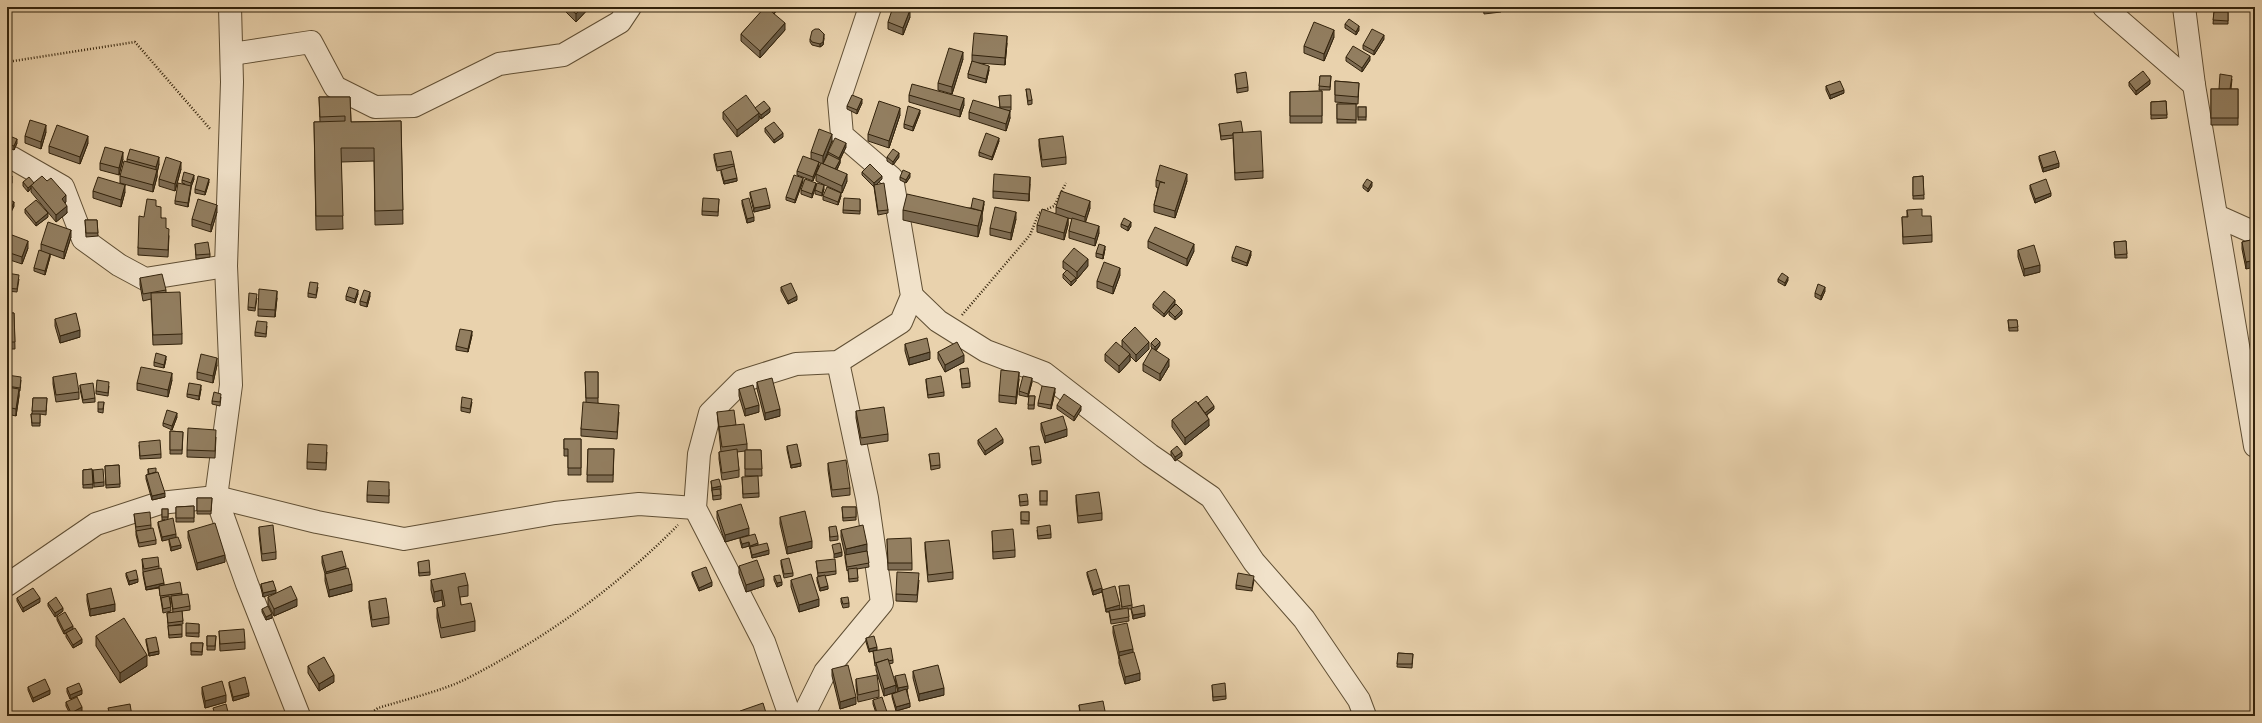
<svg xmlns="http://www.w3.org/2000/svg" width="2262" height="723" viewBox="0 0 2262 723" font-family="Vollkorn,serif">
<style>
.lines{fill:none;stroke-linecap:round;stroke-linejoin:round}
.minor-casing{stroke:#604f34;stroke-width:24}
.path{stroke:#33230c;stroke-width:2.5;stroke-dasharray:1 2;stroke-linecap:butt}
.minor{stroke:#f1e2ca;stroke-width:22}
.wall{fill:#7e6c53;stroke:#33230c}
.shaded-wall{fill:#665843;stroke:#33230c}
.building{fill:#927e60;stroke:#33230c}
</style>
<rect width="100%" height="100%" fill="#e9d2ad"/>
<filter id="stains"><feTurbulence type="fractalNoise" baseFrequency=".005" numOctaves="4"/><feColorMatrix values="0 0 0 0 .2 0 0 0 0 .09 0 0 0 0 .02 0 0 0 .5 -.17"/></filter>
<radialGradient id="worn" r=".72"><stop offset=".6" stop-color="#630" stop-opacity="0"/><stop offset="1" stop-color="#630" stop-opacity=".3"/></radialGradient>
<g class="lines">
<!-- minor casing -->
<g class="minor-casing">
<g id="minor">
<path d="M 230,7 L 232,82 L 226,266 L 231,385 L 216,497 L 247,584 L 299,716"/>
<path d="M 2104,7 L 2194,85"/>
<path d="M 2184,7 L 2194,85 L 2255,446"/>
<path d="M 232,54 L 311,42 L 335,87 L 375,107 L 414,106 L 499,64 L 563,55 L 620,22 L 630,7"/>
<path d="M 7,155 L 63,187 L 83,239 L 119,265 L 145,279 L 226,266"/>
<path d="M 2217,216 L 2255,233"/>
<path d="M 912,296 L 938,321 L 986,351 L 1044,373 L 1150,455 L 1211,497 L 1254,562 L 1304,619 L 1359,700 L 1365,716"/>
<path d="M 7,585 L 96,524 L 160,503 L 216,497 L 317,522 L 404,539 L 555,513 L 639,504 L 695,508"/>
<path d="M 790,716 L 764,642 L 695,508 L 699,454 L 710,413 L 742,381 L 796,364 L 838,362 L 901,322 L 912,296 L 892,178 L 842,135 L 839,100 L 870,7"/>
<path d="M 803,716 L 825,672 L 882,603 L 867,498 L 838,362"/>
</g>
</g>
<!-- path -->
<g class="path">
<path d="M 7,62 L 135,42 L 211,130"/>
<path d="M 962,315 L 1030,235 L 1039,213 L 1054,206 L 1066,183"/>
<path d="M 367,716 L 378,708 C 404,700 441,691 464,680 C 543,640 616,588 678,525"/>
</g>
<!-- minor -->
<use href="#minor" class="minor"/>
</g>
<!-- wall -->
<g class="wall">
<path d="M 561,7 L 590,7 L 576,22 Z"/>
<path d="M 762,7 L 780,7 L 774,14 L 785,30 L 760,58 L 741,41 L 741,34 L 764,9 Z"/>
<path d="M 1483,7 L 1501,7 L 1501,12 L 1484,14 Z"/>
<path d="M 2214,12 L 2228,12 L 2228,24 L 2213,24 Z"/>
<path d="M 910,17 L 903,35 L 888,29 L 888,22 Z"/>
<path d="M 1345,24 L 1359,30 L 1356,35 L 1345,28 Z"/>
<path d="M 1334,37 L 1324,61 L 1304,53 L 1304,46 Z"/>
<path d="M 824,38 L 823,45 L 820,47 L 812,45 L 810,42 L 810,39 Z"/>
<path d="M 1384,39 L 1374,55 L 1363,49 L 1363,45 Z"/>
<path d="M 1007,43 L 1005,65 L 977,63 L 989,70 L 986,83 L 968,78 L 968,74 L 972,61 L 972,55 Z"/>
<path d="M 1346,57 L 1370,60 L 1362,72 L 1346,61 Z"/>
<path d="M 963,59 L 952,94 L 938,90 L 938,83 Z"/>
<path d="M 1235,74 L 1248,87 L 1248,91 L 1237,93 Z"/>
<path d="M 1320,76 L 1331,76 L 1330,90 L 1319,90 Z"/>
<path d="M 2232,79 L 2231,89 L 2238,89 L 2238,125 L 2211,125 L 2211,89 L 2219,89 Z"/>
<path d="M 1335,81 L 1359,83 L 1358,104 L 1335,102 Z"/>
<path d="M 2129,82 L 2150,84 L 2136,95 L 2129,86 Z"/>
<path d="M 1826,86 L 1844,93 L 1830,99 L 1826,90 Z"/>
<path d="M 1026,89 L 1032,100 L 1032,104 L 1028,105 Z"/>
<path d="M 1322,91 L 1322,123 L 1290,123 L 1290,92 Z"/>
<path d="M 909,95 L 964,105 L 960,117 L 909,102 Z"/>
<path d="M 999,96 L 1011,107 L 1011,110 L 1008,111 L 1010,118 L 1006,131 L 969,119 L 969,112 L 1000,108 Z"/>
<path d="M 319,97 L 350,97 L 351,122 L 401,121 L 403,224 L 375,225 L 374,161 L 341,162 L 343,229 L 316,230 L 314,122 L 320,122 Z"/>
<path d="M 2166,101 L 2167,118 L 2151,119 L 2151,102 Z"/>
<path d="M 862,103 L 857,114 L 847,109 L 847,106 Z"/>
<rect x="1337" y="104" width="19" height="19"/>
<rect x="1358" y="107" width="8" height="13"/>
<path d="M 755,108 L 770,112 L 761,119 L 759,116 L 759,120 L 737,137 L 723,119 L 723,112 Z"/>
<path d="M 920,113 L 913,131 L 904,128 L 904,124 Z"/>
<path d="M 900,115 L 889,148 L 868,141 L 868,134 Z"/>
<path d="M 1219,124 L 1243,133 L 1263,171 L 1263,178 L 1235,180 L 1233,138 L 1221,140 Z"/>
<path d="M 765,128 L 783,137 L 774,143 L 765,132 Z"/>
<path d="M 46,132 L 41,149 L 25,143 L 25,136 Z"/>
<path d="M 7,135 L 17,143 L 14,150 L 7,147 Z"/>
<path d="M 1039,139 L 1066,157 L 1066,164 L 1042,167 L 1039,146 Z"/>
<path d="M 832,141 L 823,164 L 811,159 L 811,152 Z"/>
<path d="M 999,141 L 992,160 L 979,156 L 979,152 Z"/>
<path d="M 88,143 L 80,164 L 49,153 L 49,146 Z"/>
<path d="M 846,147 L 840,160 L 840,163 L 837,170 L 847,181 L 842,193 L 816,181 L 816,174 L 823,164 L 828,154 L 828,152 Z"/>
<path d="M 714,154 L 734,164 L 737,181 L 724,184 L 721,173 L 721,170 L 717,171 L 714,158 Z"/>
<path d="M 2039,156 L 2059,167 L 2043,172 L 2039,159 Z"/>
<path d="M 887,157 L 899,157 L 893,165 L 887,161 Z"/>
<path d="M 123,159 L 119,175 L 100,170 L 100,163 Z"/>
<path d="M 127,159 L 159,164 L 157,173 L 157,177 L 153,192 L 120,183 L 120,176 L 127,162 Z"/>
<path d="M 819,165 L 813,181 L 797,175 L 797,171 Z"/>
<path d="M 181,169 L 175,191 L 159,186 L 159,179 Z"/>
<path d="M 862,172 L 882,179 L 877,184 L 888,210 L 888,213 L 878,215 L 874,187 L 862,175 Z"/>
<path d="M 1923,176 L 1924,199 L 1913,199 L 1913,177 Z"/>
<path d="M 900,177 L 910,177 L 906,183 L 900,180 Z"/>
<path d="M 194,179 L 191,187 L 188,207 L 175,204 L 175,201 L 185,184 L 182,183 L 182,180 Z"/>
<path d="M 1156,180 L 1187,181 L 1175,218 L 1154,212 L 1154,205 L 1158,188 L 1156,187 Z"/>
<path d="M 47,181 L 66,202 L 65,203 L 67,213 L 56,222 L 31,192 L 31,188 L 28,192 L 23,186 L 23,182 L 34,183 Z"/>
<path d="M 803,181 L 795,203 L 786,200 L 786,197 Z"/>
<path d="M 209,182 L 205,195 L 195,193 L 195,189 Z"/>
<path d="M 816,183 L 812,198 L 801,194 L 801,190 Z"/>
<path d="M 1030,184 L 1029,201 L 993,198 L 993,191 Z"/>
<path d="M 1363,185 L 1372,186 L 1368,192 L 1363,188 Z"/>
<path d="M 2030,185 L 2051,196 L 2035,203 L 2030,189 Z"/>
<path d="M 2255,186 L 2255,197 L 2253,196 L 2253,192 Z"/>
<path d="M 824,189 L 822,196 L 815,194 L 815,190 Z"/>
<path d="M 93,191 L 125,192 L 121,207 L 93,198 Z"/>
<path d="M 750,192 L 770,208 L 754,212 L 750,195 Z"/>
<path d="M 823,196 L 841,196 L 838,205 L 823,200 Z"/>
<path d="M 7,198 L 14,206 L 10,214 L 10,218 L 7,213 Z"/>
<path d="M 719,199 L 718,216 L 702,215 L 702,211 Z"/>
<path d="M 860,199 L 860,214 L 843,213 L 843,210 Z"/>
<path d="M 742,200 L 754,221 L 747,223 L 742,204 Z"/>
<path d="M 984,204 L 982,215 L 982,221 L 978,237 L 903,220 L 903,210 L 971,208 Z"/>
<path d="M 156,206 L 169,236 L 168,257 L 138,255 L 138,248 L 144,217 Z"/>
<path d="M 1056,207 L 1090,208 L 1085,222 L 1099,233 L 1095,246 L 1069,238 L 1069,231 L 1072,219 L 1068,218 L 1068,225 L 1064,240 L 1037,232 L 1037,225 L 1056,213 Z"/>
<path d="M 25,209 L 48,217 L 36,226 L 25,213 Z"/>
<path d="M 1907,210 L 1932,235 L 1932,242 L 1903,244 L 1902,217 L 1907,217 Z"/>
<path d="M 217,212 L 211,232 L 192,226 L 192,219 Z"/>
<path d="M 1016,219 L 1011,240 L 990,235 L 990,228 Z"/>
<path d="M 85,220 L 97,220 L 98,236 L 86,237 Z"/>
<path d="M 1121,224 L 1131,226 L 1128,231 L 1121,227 Z"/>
<path d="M 71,237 L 64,259 L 50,254 L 50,257 L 45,275 L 34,271 L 34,268 L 41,251 L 41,244 Z"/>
<path d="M 2255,239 L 2246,269 L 2242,249 L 2242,242 Z"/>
<path d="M 1148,241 L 1194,251 L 1187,266 L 1148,248 Z"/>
<path d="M 2126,241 L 2127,258 L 2115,258 L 2114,242 Z"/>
<path d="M 195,244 L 210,254 L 210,257 L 196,259 Z"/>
<path d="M 7,247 L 28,248 L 22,264 L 7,259 Z"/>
<path d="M 1105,249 L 1103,259 L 1096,257 L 1096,253 Z"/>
<path d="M 2018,250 L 2040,272 L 2024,276 L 2018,257 Z"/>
<path d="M 1251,255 L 1247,266 L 1232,261 L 1232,257 Z"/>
<path d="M 1063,261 L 1088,266 L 1077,279 L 1076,278 L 1076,281 L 1071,286 L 1063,278 L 1063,274 L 1067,271 L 1063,268 Z"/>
<path d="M 7,273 L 19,279 L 17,292 L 7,291 Z"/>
<path d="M 1120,275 L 1113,294 L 1097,288 L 1097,281 Z"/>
<path d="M 140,278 L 166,290 L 166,292 L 182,334 L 182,344 L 153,345 L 151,299 L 143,301 L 140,285 Z"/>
<path d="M 1778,279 L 1788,280 L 1785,286 L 1778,282 Z"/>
<path d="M 318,287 L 316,298 L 308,297 L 308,293 Z"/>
<path d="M 781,287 L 797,300 L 788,304 L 781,291 Z"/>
<path d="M 1825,291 L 1821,300 L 1815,297 L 1815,293 Z"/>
<path d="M 358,294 L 355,303 L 346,300 L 346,296 Z"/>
<path d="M 370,296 L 367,307 L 360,305 L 360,301 Z"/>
<path d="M 257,298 L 255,311 L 248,310 L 248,307 Z"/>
<path d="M 277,298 L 275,317 L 258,316 L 258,309 Z"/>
<path d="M 1153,304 L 1175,304 L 1171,309 L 1182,314 L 1175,320 L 1169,315 L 1169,311 L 1164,317 L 1153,308 Z"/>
<path d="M 7,313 L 14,313 L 15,349 L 7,349 Z"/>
<path d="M 55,319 L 80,337 L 60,343 L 55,326 Z"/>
<path d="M 2008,320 L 2017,320 L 2018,331 L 2009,331 Z"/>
<path d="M 267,326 L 266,337 L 255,336 L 255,332 Z"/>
<path d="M 472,335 L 468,352 L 456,350 L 456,346 Z"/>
<path d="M 1122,340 L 1149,349 L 1136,362 L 1130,356 L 1130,361 L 1119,373 L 1105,361 L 1105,354 L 1122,347 Z"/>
<path d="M 1151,343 L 1160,345 L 1156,351 L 1169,366 L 1160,381 L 1143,371 L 1143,364 L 1154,350 L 1151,347 Z"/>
<path d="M 905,344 L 930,359 L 909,365 L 905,351 Z"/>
<path d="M 938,352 L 964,362 L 945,372 L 938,359 Z"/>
<path d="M 166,359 L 164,368 L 154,366 L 154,362 Z"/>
<path d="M 217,365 L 213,383 L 197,379 L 197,372 Z"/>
<path d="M 960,369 L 970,383 L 970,387 L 962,388 Z"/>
<path d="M 585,372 L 598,372 L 598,403 L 619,412 L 617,439 L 581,436 L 581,429 L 586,402 Z"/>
<path d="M 7,375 L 21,380 L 20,391 L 19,391 L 19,396 L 16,416 L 7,414 Z"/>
<path d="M 53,377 L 79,392 L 79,399 L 56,402 L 53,384 Z"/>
<path d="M 926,379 L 944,392 L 944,396 L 928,398 L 926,382 Z"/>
<path d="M 1019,379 L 1016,404 L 999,402 L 999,395 Z"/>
<path d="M 172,380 L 168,397 L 137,390 L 137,383 Z"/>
<path d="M 757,382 L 780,416 L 765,420 L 757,389 Z"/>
<path d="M 1032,382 L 1028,397 L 1019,395 L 1019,391 Z"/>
<path d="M 80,385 L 95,398 L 95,402 L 83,403 L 80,389 Z"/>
<path d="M 109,386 L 108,396 L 96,394 L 96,391 Z"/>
<path d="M 201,389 L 199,400 L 187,397 L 187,394 Z"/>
<path d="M 739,389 L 759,412 L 745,416 L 739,396 Z"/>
<path d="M 1055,392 L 1051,409 L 1038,406 L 1038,403 Z"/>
<path d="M 1029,396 L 1035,396 L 1034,409 L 1028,409 Z"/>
<path d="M 221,397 L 220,406 L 212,404 L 212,401 Z"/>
<path d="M 33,398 L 47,398 L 46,415 L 40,414 L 40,426 L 32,426 L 31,414 L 32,414 Z"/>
<path d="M 104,402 L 103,413 L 98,412 L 98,409 Z"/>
<path d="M 472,402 L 470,413 L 461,411 L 461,407 Z"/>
<path d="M 1198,403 L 1214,409 L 1207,415 L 1209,426 L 1185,445 L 1172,427 L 1172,420 Z"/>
<path d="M 1057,405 L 1081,410 L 1074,421 L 1057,409 Z"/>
<path d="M 856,411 L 888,434 L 888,441 L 861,445 L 856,418 Z"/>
<path d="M 717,412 L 736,425 L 747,444 L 747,450 L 761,450 L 762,476 L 745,476 L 745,451 L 737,452 L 739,470 L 739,477 L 722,480 L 719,459 L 719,452 L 721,452 Z"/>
<path d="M 177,417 L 172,430 L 163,426 L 163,423 Z"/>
<path d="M 1041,423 L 1067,436 L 1045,443 L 1041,430 Z"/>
<path d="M 170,431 L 183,432 L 182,454 L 170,454 Z"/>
<path d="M 216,437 L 215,458 L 187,457 L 187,450 Z"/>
<path d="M 564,439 L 581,439 L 581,475 L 568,475 L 568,456 L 564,456 Z"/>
<path d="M 978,440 L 1003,443 L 985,455 L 978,444 Z"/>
<path d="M 139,445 L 161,454 L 161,458 L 140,459 Z"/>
<path d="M 787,446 L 801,466 L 791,468 L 787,450 Z"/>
<path d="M 1030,447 L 1041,460 L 1041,463 L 1032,465 Z"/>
<path d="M 588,449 L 614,449 L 613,482 L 587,482 Z"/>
<path d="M 1171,451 L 1182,456 L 1175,461 L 1171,455 Z"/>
<path d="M 327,452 L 326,470 L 307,469 L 307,462 Z"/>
<path d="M 929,454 L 940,465 L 940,468 L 931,470 Z"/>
<path d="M 828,463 L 850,488 L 850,495 L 832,497 L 828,470 Z"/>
<path d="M 119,465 L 120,487 L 106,488 L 105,466 Z"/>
<path d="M 92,469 L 93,488 L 83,488 L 83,470 Z"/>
<path d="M 148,469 L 156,472 L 165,497 L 152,500 L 146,479 L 146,475 L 148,475 Z"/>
<path d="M 93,470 L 104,482 L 104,486 L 94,487 Z"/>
<path d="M 742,477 L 759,493 L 759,497 L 743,498 Z"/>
<path d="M 711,481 L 721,489 L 721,499 L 713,500 Z"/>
<path d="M 389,489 L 389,503 L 367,502 L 367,495 Z"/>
<rect x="1040" y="491" width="7" height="14"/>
<path d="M 1019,495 L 1028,501 L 1028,505 L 1020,506 Z"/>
<path d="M 1076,495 L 1102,513 L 1102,520 L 1078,523 L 1076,502 Z"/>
<path d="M 197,498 L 212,498 L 211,514 L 197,514 Z"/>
<path d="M 194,506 L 194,522 L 176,522 L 176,507 Z"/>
<path d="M 842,507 L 856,507 L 856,520 L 843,521 Z"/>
<path d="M 162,509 L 168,509 L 168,520 L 181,548 L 171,551 L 169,542 L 169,539 L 162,541 L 158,525 L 158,522 L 165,520 L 162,520 Z"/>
<path d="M 717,511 L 749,535 L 725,542 L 717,518 Z"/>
<rect x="1021" y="512" width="8" height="12"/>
<path d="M 134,514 L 151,525 L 151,529 L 156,540 L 156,544 L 139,547 L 136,535 L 136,531 L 147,530 L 136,531 Z"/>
<path d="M 780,517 L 812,548 L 787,554 L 780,524 Z"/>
<path d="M 259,527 L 276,552 L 276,559 L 262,561 L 259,534 Z"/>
<path d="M 829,527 L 838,536 L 838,540 L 830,541 Z"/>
<path d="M 841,530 L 867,551 L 869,567 L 857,569 L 858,581 L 849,582 L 848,570 L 847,571 L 845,558 L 845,555 L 841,537 Z"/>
<path d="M 1037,530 L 1051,534 L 1051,538 L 1038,539 Z"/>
<path d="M 188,531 L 225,562 L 197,570 L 188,538 Z"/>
<path d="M 992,531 L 1015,550 L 1015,557 L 993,559 Z"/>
<path d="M 740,538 L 758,545 L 769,554 L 752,558 L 750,549 L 749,546 L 742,548 L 740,541 Z"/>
<path d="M 887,539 L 912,563 L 912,570 L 888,570 Z"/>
<path d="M 925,542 L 953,572 L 953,579 L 928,582 L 925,549 Z"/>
<path d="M 322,556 L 346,568 L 352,591 L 329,597 L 325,581 L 325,574 L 322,563 Z"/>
<path d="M 142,559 L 159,566 L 159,568 L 164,585 L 182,593 L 182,595 L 190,606 L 190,610 L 182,611 L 183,624 L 168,626 L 167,613 L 173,612 L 171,598 L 170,598 L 171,611 L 163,613 L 159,588 L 146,590 L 143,575 L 143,572 Z"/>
<path d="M 781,560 L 793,573 L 793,576 L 784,578 L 781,564 Z"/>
<path d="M 816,561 L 836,571 L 836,574 L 825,576 L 828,589 L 820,591 L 817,581 L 817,577 L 824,576 L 818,576 Z"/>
<path d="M 418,562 L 430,572 L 430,575 L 419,576 Z"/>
<path d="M 739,566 L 764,586 L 746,592 L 739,573 Z"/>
<path d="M 692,572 L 712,586 L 699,591 L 692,575 Z"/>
<path d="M 1087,572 L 1120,609 L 1122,609 L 1119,586 L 1132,605 L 1132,607 L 1145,616 L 1133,619 L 1131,609 L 1128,609 L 1129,621 L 1111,624 L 1109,612 L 1106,612 L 1102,592 L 1093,595 L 1087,575 Z"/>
<path d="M 126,573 L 138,582 L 129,585 L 126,576 Z"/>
<path d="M 774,576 L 782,585 L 777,587 L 774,580 Z"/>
<path d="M 431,580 L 468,585 L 468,596 L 460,597 L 461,605 L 475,621 L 475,631 L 441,638 L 437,618 L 437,608 L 443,607 L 442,600 L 434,602 L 431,590 Z"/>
<path d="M 791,580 L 819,606 L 799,612 L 791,587 Z"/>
<path d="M 919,580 L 917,602 L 896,601 L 896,594 Z"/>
<path d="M 1254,580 L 1252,591 L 1236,589 L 1236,585 Z"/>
<path d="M 273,581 L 263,597 L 261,588 L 261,584 Z"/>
<path d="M 87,594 L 115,611 L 90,616 L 87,601 Z"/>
<path d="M 268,597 L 297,606 L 274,616 L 268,604 Z"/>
<path d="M 17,598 L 40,602 L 23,612 L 17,601 Z"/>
<path d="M 841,598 L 849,603 L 849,607 L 843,608 L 841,602 Z"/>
<path d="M 369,601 L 389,617 L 389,624 L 372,627 L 369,608 Z"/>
<path d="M 48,603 L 63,611 L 55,617 L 48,606 Z"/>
<path d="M 262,609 L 272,618 L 266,620 L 262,612 Z"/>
<path d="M 57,617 L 82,643 L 73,648 L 66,637 L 66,633 L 64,634 L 57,620 Z"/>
<path d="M 199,624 L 199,637 L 186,636 L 186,633 Z"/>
<path d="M 168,626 L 182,634 L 182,637 L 169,638 Z"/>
<path d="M 1113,626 L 1133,652 L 1140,680 L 1125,684 L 1119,663 L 1119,659 L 1113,633 Z"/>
<path d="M 219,631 L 245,642 L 245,649 L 220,651 Z"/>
<path d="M 96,636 L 147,666 L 120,683 L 96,646 Z"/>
<path d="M 207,636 L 216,636 L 215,650 L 207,650 Z"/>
<path d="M 866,638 L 877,650 L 869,652 L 866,642 Z"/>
<path d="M 146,639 L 159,654 L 149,656 L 146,642 Z"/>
<path d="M 191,643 L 203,643 L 202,655 L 191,655 Z"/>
<path d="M 873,651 L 893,660 L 893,663 L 889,664 L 896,692 L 884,696 L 876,670 L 876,666 L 875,666 Z"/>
<path d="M 1398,653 L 1413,654 L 1412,668 L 1397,667 Z"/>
<path d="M 308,666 L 334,682 L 319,691 L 308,673 Z"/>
<path d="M 832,669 L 856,704 L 840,709 L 832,676 Z"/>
<path d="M 913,671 L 944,695 L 919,701 L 913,678 Z"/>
<path d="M 895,676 L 908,689 L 907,689 L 910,707 L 896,711 L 892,697 L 892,694 L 898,692 L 895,680 Z"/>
<path d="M 856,679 L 879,690 L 879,697 L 858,702 L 856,686 Z"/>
<path d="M 229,682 L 249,696 L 233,701 L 229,685 Z"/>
<path d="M 1212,685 L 1226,696 L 1226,699 L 1213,701 Z"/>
<path d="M 28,687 L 50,694 L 33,702 L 28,690 Z"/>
<path d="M 202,687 L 226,702 L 205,708 L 202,694 Z"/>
<path d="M 67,688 L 82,694 L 70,699 L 67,692 Z"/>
<path d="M 873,700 L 888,716 L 877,716 L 873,704 Z"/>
<path d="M 66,702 L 82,711 L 71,716 L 66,706 Z"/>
<path d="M 1079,705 L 1106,716 L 1080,716 Z"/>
</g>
<!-- shaded-wall -->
<g class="shaded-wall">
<path d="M 583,7 L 590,7 L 576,22 L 576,14 Z"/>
<path d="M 771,7 L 780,7 L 771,16 Z"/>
<path d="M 910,10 L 910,17 L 903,35 L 903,28 Z"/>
<path d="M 785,23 L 785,30 L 760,58 L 760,51 Z"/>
<path d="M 1359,26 L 1359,30 L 1356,35 L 1356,32 Z"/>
<path d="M 1334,30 L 1334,37 L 1324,61 L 1324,54 Z"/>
<path d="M 824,34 L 824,38 L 823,45 L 820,47 L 820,44 Z"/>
<path d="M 1384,35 L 1384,39 L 1374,55 L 1374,51 Z"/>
<path d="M 1007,36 L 1007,43 L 1005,65 L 1005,58 Z"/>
<path d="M 963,52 L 963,59 L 952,94 L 952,87 Z"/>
<path d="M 1370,56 L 1370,60 L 1362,72 L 1362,68 Z"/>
<path d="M 989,66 L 989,70 L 986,83 L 986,79 Z"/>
<path d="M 2150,80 L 2150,84 L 2136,95 L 2136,91 Z"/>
<path d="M 1844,90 L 1844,93 L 1830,99 L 1830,95 Z"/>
<path d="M 964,98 L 964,105 L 960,117 L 960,110 Z"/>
<path d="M 862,99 L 862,103 L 857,114 L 857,110 Z"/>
<path d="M 770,108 L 770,112 L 761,119 L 761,115 Z"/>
<path d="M 900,108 L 900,115 L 889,148 L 889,141 Z"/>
<path d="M 920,110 L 920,113 L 913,131 L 913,127 Z"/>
<path d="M 1010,111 L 1010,118 L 1006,131 L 1006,124 Z"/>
<path d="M 759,113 L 759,120 L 737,137 L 737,130 Z"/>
<path d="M 46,125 L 46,132 L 41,149 L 41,142 Z"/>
<path d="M 783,133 L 783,137 L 774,143 L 774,140 Z"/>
<path d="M 832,134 L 832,141 L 823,164 L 823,156 Z"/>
<path d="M 88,136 L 88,143 L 80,164 L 80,157 Z"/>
<path d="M 999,138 L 999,141 L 992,160 L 992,157 Z"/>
<path d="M 17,139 L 17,143 L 14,150 L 14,146 Z"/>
<path d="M 846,143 L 846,147 L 839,161 L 839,158 Z"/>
<path d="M 123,152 L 123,159 L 119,175 L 119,168 Z"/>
<path d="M 899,153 L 899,157 L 893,165 L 893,162 Z"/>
<path d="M 159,157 L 159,164 L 157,173 L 157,177 L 153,192 L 153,185 L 156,172 L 156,167 Z"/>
<path d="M 840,160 L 840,163 L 834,175 L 834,171 Z"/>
<path d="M 181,162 L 181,169 L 175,191 L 175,184 Z"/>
<path d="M 819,162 L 819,165 L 813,181 L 813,177 Z"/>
<path d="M 2059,163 L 2059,167 L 2043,172 L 2043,168 Z"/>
<path d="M 910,173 L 910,177 L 906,183 L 906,180 Z"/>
<path d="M 847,174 L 847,181 L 842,193 L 842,186 Z"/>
<path d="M 1187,174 L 1187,181 L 1175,218 L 1175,211 Z"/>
<path d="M 194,175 L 194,179 L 191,187 L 191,183 Z"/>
<path d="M 12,176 L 12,183 L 7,190 L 7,183 Z"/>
<path d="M 882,176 L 882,179 L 874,187 L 874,183 Z"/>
<path d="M 1030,177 L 1030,184 L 1029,201 L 1029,194 Z"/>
<path d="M 737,178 L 737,181 L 724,184 L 724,181 Z"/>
<path d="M 803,178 L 803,181 L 795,203 L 795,200 Z"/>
<path d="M 209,179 L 209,182 L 205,195 L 205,192 Z"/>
<path d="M 1372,182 L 1372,186 L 1368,192 L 1368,189 Z"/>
<path d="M 34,183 L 31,185 L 31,188 L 28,192 L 28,188 Z"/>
<path d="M 816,183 L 816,186 L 812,198 L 812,194 Z"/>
<path d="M 125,185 L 125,192 L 121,207 L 121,200 Z"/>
<path d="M 824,185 L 824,189 L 822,196 L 822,193 Z"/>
<path d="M 191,186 L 191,189 L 188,207 L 188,203 Z"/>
<path d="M 841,193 L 841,196 L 838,205 L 838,202 Z"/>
<path d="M 2051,193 L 2051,196 L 2035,203 L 2035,199 Z"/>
<path d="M 66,195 L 66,202 L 62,206 L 62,199 Z"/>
<path d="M 984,201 L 984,204 L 982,215 L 982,221 L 978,237 L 978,226 Z"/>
<path d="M 1090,201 L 1090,208 L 1085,224 L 1085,217 Z"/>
<path d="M 14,202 L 14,206 L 10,214 L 10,211 Z"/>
<path d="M 217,205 L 217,212 L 211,232 L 211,225 Z"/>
<path d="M 770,205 L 770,208 L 754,212 L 754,208 Z"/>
<path d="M 67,206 L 67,213 L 56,222 L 56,215 Z"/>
<path d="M 1016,212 L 1016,219 L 1011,240 L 1011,233 Z"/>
<path d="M 48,213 L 48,217 L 36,226 L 36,223 Z"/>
<path d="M 10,214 L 10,218 L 7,223 L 7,220 Z"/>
<path d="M 754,217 L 754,221 L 747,223 L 747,219 Z"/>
<path d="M 1068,218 L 1068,225 L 1064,240 L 1064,233 Z"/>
<path d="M 1131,222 L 1131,226 L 1128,231 L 1128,227 Z"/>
<path d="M 1099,226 L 1099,233 L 1095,246 L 1095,239 Z"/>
<path d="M 71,230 L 71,237 L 64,259 L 64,252 Z"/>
<path d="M 28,241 L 28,248 L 22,264 L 22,257 Z"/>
<path d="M 1194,244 L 1194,251 L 1187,266 L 1187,259 Z"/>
<path d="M 1105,246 L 1105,249 L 1103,259 L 1103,255 Z"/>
<path d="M 1251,251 L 1251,255 L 1247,266 L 1247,263 Z"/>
<path d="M 50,254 L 50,257 L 45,275 L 45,271 Z"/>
<path d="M 1088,259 L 1088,266 L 1077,279 L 1077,272 Z"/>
<path d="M 2255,260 L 2255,267 L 2246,269 L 2246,262 Z"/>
<path d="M 2040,265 L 2040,272 L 2024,276 L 2024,269 Z"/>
<path d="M 1120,268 L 1120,275 L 1113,294 L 1113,287 Z"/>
<path d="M 1788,277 L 1788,280 L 1785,286 L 1785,283 Z"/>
<path d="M 1076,278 L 1076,281 L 1071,286 L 1071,282 Z"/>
<path d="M 1825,287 L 1825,291 L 1821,300 L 1821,296 Z"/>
<path d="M 358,290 L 358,294 L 355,303 L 355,299 Z"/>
<path d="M 277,291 L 277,298 L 275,317 L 275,310 Z"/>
<path d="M 370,292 L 370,296 L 367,307 L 367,303 Z"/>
<path d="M 797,296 L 797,300 L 788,304 L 788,301 Z"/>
<path d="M 1175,300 L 1175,304 L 1164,317 L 1164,314 Z"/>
<path d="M 1182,310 L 1182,314 L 1175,320 L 1175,317 Z"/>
<path d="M 80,330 L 80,337 L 60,343 L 60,336 Z"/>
<path d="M 472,331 L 472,335 L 468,352 L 468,349 Z"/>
<path d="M 1149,342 L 1149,349 L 1136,362 L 1136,355 Z"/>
<path d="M 1160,342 L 1160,345 L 1155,351 L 1155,347 Z"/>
<path d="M 930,352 L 930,359 L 909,365 L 909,358 Z"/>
<path d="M 1130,354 L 1130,361 L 1119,373 L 1119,366 Z"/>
<path d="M 964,355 L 964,362 L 945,372 L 945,365 Z"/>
<path d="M 166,356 L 166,359 L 164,368 L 164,365 Z"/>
<path d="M 217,358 L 217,365 L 213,383 L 213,376 Z"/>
<path d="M 1169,359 L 1169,366 L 1160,381 L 1160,374 Z"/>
<path d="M 1019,372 L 1019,379 L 1016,404 L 1016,397 Z"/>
<path d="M 172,373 L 172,380 L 168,397 L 168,390 Z"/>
<path d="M 1032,378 L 1032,382 L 1028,397 L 1028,394 Z"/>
<path d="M 201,385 L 201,389 L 199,400 L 199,396 Z"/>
<path d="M 1055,388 L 1055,392 L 1051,409 L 1051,405 Z"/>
<path d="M 19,389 L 19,396 L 16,416 L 16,409 Z"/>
<path d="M 759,405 L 759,412 L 745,416 L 745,409 Z"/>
<path d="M 1081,406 L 1081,410 L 1074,421 L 1074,417 Z"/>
<path d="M 1214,406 L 1214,409 L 1205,416 L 1205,413 Z"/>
<path d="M 780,409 L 780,416 L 765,420 L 765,413 Z"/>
<path d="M 177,413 L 177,417 L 172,430 L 172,426 Z"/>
<path d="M 1209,419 L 1209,426 L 1185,445 L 1185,438 Z"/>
<path d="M 1067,429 L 1067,436 L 1045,443 L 1045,436 Z"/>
<path d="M 1003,439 L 1003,443 L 985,455 L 985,451 Z"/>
<path d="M 1182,452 L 1182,456 L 1175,461 L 1175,457 Z"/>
<path d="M 801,463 L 801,466 L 791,468 L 791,465 Z"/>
<path d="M 721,486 L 721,489 L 712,491 L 712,488 Z"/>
<path d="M 165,493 L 165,497 L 152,500 L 152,496 Z"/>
<path d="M 749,528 L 749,535 L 725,542 L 725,535 Z"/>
<path d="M 176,534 L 176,538 L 162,541 L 162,537 Z"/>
<path d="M 812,541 L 812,548 L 787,554 L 787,547 Z"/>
<path d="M 749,542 L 749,546 L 742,548 L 742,544 Z"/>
<path d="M 758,543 L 758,547 L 750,547 L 750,549 L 750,546 Z"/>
<path d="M 867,544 L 867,551 L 846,556 L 846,549 Z"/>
<path d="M 181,545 L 181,548 L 171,551 L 171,547 Z"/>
<path d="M 769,550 L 769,554 L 752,558 L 752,555 Z"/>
<path d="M 842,552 L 842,556 L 834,558 L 834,554 Z"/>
<path d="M 225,555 L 225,562 L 197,570 L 197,563 Z"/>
<path d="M 346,566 L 346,573 L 326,579 L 326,572 Z"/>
<path d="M 138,579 L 138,582 L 129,585 L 129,581 Z"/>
<path d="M 764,579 L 764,586 L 746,592 L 746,585 Z"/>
<path d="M 712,582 L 712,586 L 699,591 L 699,588 Z"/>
<path d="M 782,582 L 782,585 L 777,587 L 777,583 Z"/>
<path d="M 164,583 L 164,586 L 146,590 L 146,587 Z"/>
<path d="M 352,584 L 352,591 L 329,597 L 329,590 Z"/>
<path d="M 828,586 L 828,589 L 820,591 L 820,588 Z"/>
<path d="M 1102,588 L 1102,592 L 1102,590 L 1102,592 L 1093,595 L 1093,591 Z"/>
<path d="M 276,590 L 276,593 L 263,597 L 263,593 Z"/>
<path d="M 442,590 L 442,600 L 434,602 L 434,592 Z"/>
<path d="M 40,598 L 40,602 L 23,612 L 23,608 Z"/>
<path d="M 297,599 L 297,606 L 274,616 L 274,609 Z"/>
<path d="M 819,599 L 819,606 L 799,612 L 799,605 Z"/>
<path d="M 115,604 L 115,611 L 90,616 L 90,609 Z"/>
<path d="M 1120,605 L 1120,609 L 1106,612 L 1106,609 Z"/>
<path d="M 63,608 L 63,611 L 55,617 L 55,613 Z"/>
<path d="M 1145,613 L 1145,616 L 1133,619 L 1133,615 Z"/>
<path d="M 272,614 L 272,618 L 266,620 L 266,617 Z"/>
<path d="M 73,626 L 73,630 L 64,634 L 64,631 Z"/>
<path d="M 82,639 L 82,643 L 73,648 L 73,645 Z"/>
<path d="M 877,647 L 877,650 L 869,652 L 869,649 Z"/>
<path d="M 1133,649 L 1133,656 L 1119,656 L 1119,659 L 1119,652 Z"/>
<path d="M 159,651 L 159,654 L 149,656 L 149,653 Z"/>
<path d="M 147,655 L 147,666 L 120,683 L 120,673 Z"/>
<path d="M 1140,673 L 1140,680 L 1125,684 L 1125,677 Z"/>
<path d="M 334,675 L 334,682 L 319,691 L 319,684 Z"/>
<path d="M 896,685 L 896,692 L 884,696 L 884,689 Z"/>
<path d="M 908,686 L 908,689 L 898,692 L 898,688 Z"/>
<path d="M 944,688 L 944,695 L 919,701 L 919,694 Z"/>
<path d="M 50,690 L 50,694 L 33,702 L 33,698 Z"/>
<path d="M 82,690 L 82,694 L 70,699 L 70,695 Z"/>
<path d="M 249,693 L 249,696 L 233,701 L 233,697 Z"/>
<path d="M 226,695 L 226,702 L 205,708 L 205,701 Z"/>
<path d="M 856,697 L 856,704 L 840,709 L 840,702 Z"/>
<path d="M 910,703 L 910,707 L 896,711 L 896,707 Z"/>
<path d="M 82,707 L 82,711 L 71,716 L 71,713 Z"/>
<path d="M 228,712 L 228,715 L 225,716 L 215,716 L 215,715 Z"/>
</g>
<!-- building -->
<g class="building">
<path d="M 568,7 L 583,7 L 576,14 Z"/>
<path d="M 765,7 L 766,7 L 785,23 L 760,51 L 741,34 Z"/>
<path d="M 893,7 L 903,7 L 910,10 L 903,28 L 888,22 Z"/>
<path d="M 2214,12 L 2228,12 L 2228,21 L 2213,20 Z"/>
<path d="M 1349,19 L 1359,26 L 1356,32 L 1345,24 Z"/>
<path d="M 1314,22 L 1334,30 L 1324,54 L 1304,46 Z"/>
<path d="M 815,29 L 819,29 L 824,34 L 823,42 L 820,44 L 812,42 L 810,39 L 812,31 Z"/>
<path d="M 1372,29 L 1384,35 L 1374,51 L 1363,45 Z"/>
<path d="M 974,33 L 1007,36 L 1005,58 L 972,55 Z"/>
<path d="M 1353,46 L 1370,56 L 1362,68 L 1346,57 Z"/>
<path d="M 949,48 L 963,52 L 952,87 L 938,83 Z"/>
<path d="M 972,61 L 989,66 L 986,79 L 968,74 Z"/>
<path d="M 2143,71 L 2150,80 L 2136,91 L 2129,82 Z"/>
<path d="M 1246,72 L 1248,87 L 1237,89 L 1235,74 Z"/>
<path d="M 2220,74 L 2232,76 L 2230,89 L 2219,89 Z"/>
<path d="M 1320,76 L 1331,76 L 1330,87 L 1319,86 Z"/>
<path d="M 1335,81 L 1359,83 L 1358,97 L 1335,95 Z"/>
<path d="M 1840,81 L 1844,90 L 1830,95 L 1826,86 Z"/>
<path d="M 912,84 L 964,98 L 960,110 L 909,95 Z"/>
<path d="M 1026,89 L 1030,89 L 1032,100 L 1028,101 Z"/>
<rect x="2211" y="89" width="27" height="29"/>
<path d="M 1322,91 L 1322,116 L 1290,116 L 1290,92 Z"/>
<path d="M 746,95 L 759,113 L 737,130 L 723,112 Z"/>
<path d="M 852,95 L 862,99 L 857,110 L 847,106 Z"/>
<path d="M 1011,95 L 1011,107 L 1000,107 L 999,96 Z"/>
<path d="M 319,97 L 350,97 L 351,122 L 401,121 L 403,210 L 375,211 L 374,148 L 341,148 L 343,216 L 316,216 L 314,122 L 345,121 L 345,116 L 320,117 Z"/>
<path d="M 973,100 L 1010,111 L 1006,124 L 969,112 Z"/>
<path d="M 764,101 L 770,108 L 761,115 L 755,108 Z"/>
<path d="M 879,101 L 900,108 L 889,141 L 868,134 Z"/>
<path d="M 2166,101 L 2167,115 L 2151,115 L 2151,102 Z"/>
<path d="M 1337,104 L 1356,104 L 1356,120 L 1337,119 Z"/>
<path d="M 908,106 L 920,110 L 913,127 L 904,124 Z"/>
<rect x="1358" y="107" width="8" height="10"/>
<path d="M 30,120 L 46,125 L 41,142 L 25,136 Z"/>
<path d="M 1241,121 L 1243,133 L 1233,133 L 1233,135 L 1221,136 L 1219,124 Z"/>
<path d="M 774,122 L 783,133 L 774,140 L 765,128 Z"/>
<path d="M 57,125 L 88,136 L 80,157 L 49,146 Z"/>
<path d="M 819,129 L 832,134 L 823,156 L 811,152 Z"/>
<path d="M 1261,131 L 1263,171 L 1235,173 L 1233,133 Z"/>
<path d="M 986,133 L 999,138 L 992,157 L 979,152 Z"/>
<path d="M 7,135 L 17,139 L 14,146 L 7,144 Z"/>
<path d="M 1063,136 L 1066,157 L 1042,160 L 1039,139 Z"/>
<path d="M 835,138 L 846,143 L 839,158 L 828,152 Z"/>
<path d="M 105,147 L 123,152 L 119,168 L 100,163 Z"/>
<path d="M 130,149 L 159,157 L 156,167 L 127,159 Z"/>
<path d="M 893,149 L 899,153 L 893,162 L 887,157 Z"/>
<path d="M 731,151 L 734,164 L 717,167 L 714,154 Z"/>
<path d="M 2055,151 L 2059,163 L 2043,168 L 2039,156 Z"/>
<path d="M 828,154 L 840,160 L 835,169 L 823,164 Z"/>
<path d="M 803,156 L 819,162 L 813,177 L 797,171 Z"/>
<path d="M 166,157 L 181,162 L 175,184 L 159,179 Z"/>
<path d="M 124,161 L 157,170 L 153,185 L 120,176 Z"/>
<path d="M 821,163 L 847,174 L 842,186 L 816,174 Z"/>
<path d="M 870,164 L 882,176 L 874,183 L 862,172 Z"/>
<path d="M 1160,165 L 1187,174 L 1175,211 L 1154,205 L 1160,182 L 1165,183 L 1156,180 Z"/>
<path d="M 734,166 L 737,178 L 724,181 L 721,170 Z"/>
<path d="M 903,170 L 910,173 L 906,180 L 900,177 Z"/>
<path d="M 184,172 L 194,175 L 191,183 L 182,180 Z"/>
<path d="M 7,173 L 12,176 L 7,183 Z"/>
<path d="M 994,174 L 1030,177 L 1029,194 L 993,191 Z"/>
<path d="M 794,175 L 803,178 L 795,200 L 786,197 Z"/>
<path d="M 42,176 L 47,181 L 51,178 L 66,195 L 62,199 L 67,206 L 56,215 L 31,185 Z"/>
<path d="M 198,176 L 209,179 L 205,192 L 195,189 Z"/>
<path d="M 1923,176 L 1924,195 L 1913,196 L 1913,177 Z"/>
<path d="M 29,177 L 34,183 L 28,188 L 23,182 Z"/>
<path d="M 98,177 L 125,185 L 121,200 L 93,191 Z"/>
<path d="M 805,179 L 816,183 L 812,194 L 801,190 Z"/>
<path d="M 1367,179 L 1372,182 L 1368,189 L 1363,185 Z"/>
<path d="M 2046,179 L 2051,193 L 2035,199 L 2030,185 Z"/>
<path d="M 178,183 L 191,186 L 188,203 L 175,201 Z"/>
<path d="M 817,183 L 824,185 L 822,193 L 815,190 Z"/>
<path d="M 884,183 L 888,210 L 878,211 L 874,185 Z"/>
<path d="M 2255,186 L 2255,193 L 2253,192 Z"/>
<path d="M 827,187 L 841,193 L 838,202 L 823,196 Z"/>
<path d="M 766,188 L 770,205 L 754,208 L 750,192 Z"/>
<path d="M 1061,191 L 1090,201 L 1085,217 L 1056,207 Z"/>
<path d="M 907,194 L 982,211 L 978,226 L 903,210 Z"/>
<path d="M 7,198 L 14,202 L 10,211 L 7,209 Z"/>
<path d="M 703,198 L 719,199 L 718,212 L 702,211 Z"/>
<path d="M 749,198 L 754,217 L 747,219 L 742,200 Z"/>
<path d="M 844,198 L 860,199 L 860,211 L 843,210 Z"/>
<path d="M 973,198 L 984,201 L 982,212 L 982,211 L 971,208 Z"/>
<path d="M 147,199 L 156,200 L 156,206 L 161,207 L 161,218 L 166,218 L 166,228 L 169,229 L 168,250 L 138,248 L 139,216 L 144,217 Z"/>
<path d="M 198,199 L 217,205 L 211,225 L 192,219 Z"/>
<path d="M 36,200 L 48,213 L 36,223 L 25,209 Z"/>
<path d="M 995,207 L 1016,212 L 1011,233 L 990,228 Z"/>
<path d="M 1042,209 L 1068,218 L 1064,233 L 1037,225 Z"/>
<path d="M 1922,209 L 1922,216 L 1931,216 L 1932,235 L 1903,237 L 1902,217 L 1908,217 L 1907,210 Z"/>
<path d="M 7,213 L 10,214 L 7,220 Z"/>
<path d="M 1072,218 L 1099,226 L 1095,239 L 1069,231 Z"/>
<path d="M 1124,218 L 1131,222 L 1128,227 L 1121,224 Z"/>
<path d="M 85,220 L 97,220 L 98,233 L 86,233 Z"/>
<path d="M 48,222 L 71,230 L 64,252 L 41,244 Z"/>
<path d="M 1155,227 L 1194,244 L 1187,259 L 1148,241 Z"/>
<path d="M 12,235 L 28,241 L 22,257 L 7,252 L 7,247 Z"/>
<path d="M 2255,239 L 2255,260 L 2246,262 L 2242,242 Z"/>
<path d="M 2126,241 L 2127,254 L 2115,255 L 2114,242 Z"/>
<path d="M 208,242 L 210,254 L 196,255 L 195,244 Z"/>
<path d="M 1099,244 L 1105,246 L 1103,255 L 1096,253 Z"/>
<path d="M 2034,245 L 2040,265 L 2024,269 L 2018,250 Z"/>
<path d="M 1236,246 L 1251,251 L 1247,263 L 1232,257 Z"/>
<path d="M 1074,248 L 1088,259 L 1077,272 L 1063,261 Z"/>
<path d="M 39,250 L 50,254 L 45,271 L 34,268 Z"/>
<path d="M 1104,262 L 1120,268 L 1113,287 L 1097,281 Z"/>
<path d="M 1067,270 L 1076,278 L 1071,282 L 1063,274 Z"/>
<path d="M 7,273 L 19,275 L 17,289 L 7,288 Z"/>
<path d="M 1782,273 L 1788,277 L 1785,283 L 1778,279 Z"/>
<path d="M 162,274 L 166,290 L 143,294 L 140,278 Z"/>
<path d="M 310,282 L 318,283 L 316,295 L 308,293 Z"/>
<path d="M 791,283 L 797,296 L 788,301 L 781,287 Z"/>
<path d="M 1818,284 L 1825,287 L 1821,296 L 1815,293 Z"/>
<path d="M 349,287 L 358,290 L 355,299 L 346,296 Z"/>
<path d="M 259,289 L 277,291 L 275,310 L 258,309 Z"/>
<path d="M 364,290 L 370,292 L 367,303 L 360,301 Z"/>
<path d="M 1164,291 L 1175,300 L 1164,314 L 1153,304 Z"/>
<path d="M 180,292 L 182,334 L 153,335 L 151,293 Z"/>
<path d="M 249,293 L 257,294 L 255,308 L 248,307 Z"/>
<path d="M 1176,304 L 1182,310 L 1175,317 L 1169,311 Z"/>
<path d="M 7,313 L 14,313 L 15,342 L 7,342 Z"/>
<path d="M 76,313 L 80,330 L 60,336 L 55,319 Z"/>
<path d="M 2008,320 L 2017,320 L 2018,327 L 2009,328 Z"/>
<path d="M 257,321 L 267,322 L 266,334 L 255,332 Z"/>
<path d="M 1135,327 L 1149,342 L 1136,355 L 1122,340 Z"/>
<path d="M 460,329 L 472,331 L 468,349 L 456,346 Z"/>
<path d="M 927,338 L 930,352 L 909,358 L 905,344 Z"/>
<path d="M 1156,338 L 1160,342 L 1155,347 L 1151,343 Z"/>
<path d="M 957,342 L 964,355 L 945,365 L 938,352 Z"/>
<path d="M 1116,342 L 1130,354 L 1119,366 L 1105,354 Z"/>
<path d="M 1152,348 L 1169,359 L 1160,374 L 1143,364 Z"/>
<path d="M 156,353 L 166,356 L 164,365 L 154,362 Z"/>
<path d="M 201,354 L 217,358 L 213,376 L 197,372 Z"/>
<path d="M 141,367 L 172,373 L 168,390 L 137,383 Z"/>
<path d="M 968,368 L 970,383 L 962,384 L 960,369 Z"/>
<path d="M 1001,370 L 1019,372 L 1016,397 L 999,395 Z"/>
<path d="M 585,372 L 598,372 L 598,398 L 586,398 Z"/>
<path d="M 76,373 L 79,392 L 56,395 L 53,377 Z"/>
<path d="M 7,375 L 21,377 L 20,388 L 7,386 Z"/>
<path d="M 941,376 L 944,392 L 928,395 L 926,379 Z"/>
<path d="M 1023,376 L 1032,378 L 1028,394 L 1019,391 Z"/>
<path d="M 772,378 L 780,409 L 765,413 L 757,382 Z"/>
<path d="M 97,380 L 109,382 L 108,393 L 96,391 Z"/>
<path d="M 93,383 L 95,398 L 83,400 L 80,385 Z"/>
<path d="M 189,383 L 201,385 L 199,396 L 187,394 Z"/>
<path d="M 753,385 L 759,405 L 745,409 L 739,389 Z"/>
<path d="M 1042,386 L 1055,388 L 1051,405 L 1038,403 Z"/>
<path d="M 7,387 L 19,389 L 16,409 L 7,407 Z"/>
<path d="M 214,392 L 221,394 L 220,402 L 212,401 Z"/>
<path d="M 1064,394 L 1081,406 L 1074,417 L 1057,405 Z"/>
<path d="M 1029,396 L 1035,396 L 1034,405 L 1028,405 Z"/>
<path d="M 1207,396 L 1214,406 L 1205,413 L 1198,403 Z"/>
<path d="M 462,397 L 472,399 L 470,409 L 461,407 Z"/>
<path d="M 33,398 L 47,398 L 46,411 L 32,411 Z"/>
<path d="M 1196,401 L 1209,419 L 1185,438 L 1172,420 Z"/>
<path d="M 98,402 L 104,402 L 103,409 L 98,409 Z"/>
<path d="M 583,402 L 619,405 L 617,432 L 581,429 Z"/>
<path d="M 884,407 L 888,434 L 861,438 L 856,411 Z"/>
<path d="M 167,410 L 177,413 L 172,426 L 163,423 Z"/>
<path d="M 734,410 L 736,425 L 719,427 L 717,412 Z"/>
<path d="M 31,414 L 40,414 L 40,423 L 32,423 Z"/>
<path d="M 1063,416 L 1067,429 L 1045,436 L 1041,423 Z"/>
<path d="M 744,424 L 747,444 L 722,447 L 719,427 Z"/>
<path d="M 188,428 L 216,430 L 215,451 L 187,450 Z"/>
<path d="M 996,428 L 1003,439 L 985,451 L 978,440 Z"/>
<path d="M 170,431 L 183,432 L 182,450 L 170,450 Z"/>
<path d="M 564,439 L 581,439 L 581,468 L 568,468 L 568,449 L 564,449 Z"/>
<path d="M 160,440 L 161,454 L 140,456 L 139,442 Z"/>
<path d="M 308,444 L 327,445 L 326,463 L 307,462 Z"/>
<path d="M 797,444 L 801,463 L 791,465 L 787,446 Z"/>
<path d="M 1039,446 L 1041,460 L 1032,461 L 1030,447 Z"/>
<path d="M 1177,446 L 1182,452 L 1175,457 L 1171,451 Z"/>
<path d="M 588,449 L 614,449 L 613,475 L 587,475 Z"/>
<path d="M 737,449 L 739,470 L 722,473 L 719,452 Z"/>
<path d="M 745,450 L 761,450 L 762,469 L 745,469 Z"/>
<path d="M 939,453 L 940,465 L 931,466 L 929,454 Z"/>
<path d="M 846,460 L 850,488 L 832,490 L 828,463 Z"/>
<path d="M 119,465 L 120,484 L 106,485 L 105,466 Z"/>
<path d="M 156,468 L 156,472 L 149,474 L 148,469 Z"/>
<path d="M 92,469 L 93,484 L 83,485 L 83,470 Z"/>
<path d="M 103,469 L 104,482 L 94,483 L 93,470 Z"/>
<path d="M 158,472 L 165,493 L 152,496 L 146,475 Z"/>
<path d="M 758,476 L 759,493 L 743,494 L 742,477 Z"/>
<path d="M 719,479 L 721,486 L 712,488 L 711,481 Z"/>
<path d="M 368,481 L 389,482 L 389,496 L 367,495 Z"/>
<path d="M 720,489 L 721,495 L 713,496 L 712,490 Z"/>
<rect x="1040" y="491" width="7" height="10"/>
<path d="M 1099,492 L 1102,513 L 1078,516 L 1076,495 Z"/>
<path d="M 1027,494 L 1028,501 L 1020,502 L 1019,495 Z"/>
<path d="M 197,498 L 212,498 L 211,511 L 197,511 Z"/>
<path d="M 741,504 L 749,528 L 725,535 L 717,511 Z"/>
<path d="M 194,506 L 194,518 L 176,518 L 176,507 Z"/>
<path d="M 842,507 L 856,507 L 856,517 L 843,518 Z"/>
<rect x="162" y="509" width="6" height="8"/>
<path d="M 805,511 L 812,541 L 787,547 L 780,517 Z"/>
<path d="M 150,512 L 151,525 L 136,527 L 134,514 Z"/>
<path d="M 1021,512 L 1029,512 L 1029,521 L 1021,520 Z"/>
<path d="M 173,518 L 176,534 L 162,537 L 158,522 Z"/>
<path d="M 215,523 L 225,555 L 197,563 L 188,531 Z"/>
<path d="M 273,525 L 276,552 L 262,554 L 259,527 Z"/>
<path d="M 863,525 L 867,544 L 846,549 L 841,530 Z"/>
<path d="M 1050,525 L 1051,534 L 1038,536 L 1037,527 Z"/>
<path d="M 836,526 L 838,536 L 830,537 L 829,527 Z"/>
<path d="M 153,528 L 156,540 L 139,543 L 136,531 Z"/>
<path d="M 1013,529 L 1015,550 L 993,552 L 992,531 Z"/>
<path d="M 755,534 L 758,543 L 750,546 L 749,542 L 742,544 L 740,538 Z"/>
<path d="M 178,537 L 181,545 L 171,547 L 169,539 Z"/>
<path d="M 911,538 L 912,563 L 888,563 L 887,539 Z"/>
<path d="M 949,540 L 953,572 L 928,575 L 925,542 Z"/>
<path d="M 767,543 L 769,550 L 752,555 L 750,547 Z"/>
<path d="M 840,543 L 842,552 L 834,554 L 832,545 Z"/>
<path d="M 342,551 L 346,566 L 326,572 L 322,556 Z"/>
<path d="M 867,551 L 869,563 L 847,567 L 845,555 Z"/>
<path d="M 158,557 L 159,566 L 144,569 L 142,559 Z"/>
<path d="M 789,558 L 793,573 L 784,574 L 781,560 Z"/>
<path d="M 835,559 L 836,571 L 818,573 L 816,561 Z"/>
<path d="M 429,560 L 430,572 L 419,573 L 418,562 Z"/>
<path d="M 757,560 L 764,579 L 746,585 L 739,566 Z"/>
<path d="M 706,567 L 712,582 L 699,588 L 692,572 Z"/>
<path d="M 161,568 L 164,583 L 146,587 L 143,572 Z"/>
<path d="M 348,568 L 352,584 L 329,590 L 325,574 Z"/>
<path d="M 857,568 L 858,578 L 849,579 L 848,569 Z"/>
<path d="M 1096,569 L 1102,588 L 1093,591 L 1087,572 Z"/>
<path d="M 136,570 L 138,579 L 129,581 L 126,573 Z"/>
<path d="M 897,572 L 919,573 L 917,595 L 896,594 Z"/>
<path d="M 465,573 L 468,585 L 458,587 L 461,605 L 471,603 L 475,621 L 441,628 L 437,608 L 445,606 L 442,590 L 434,592 L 431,580 Z"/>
<path d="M 1238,573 L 1254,576 L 1252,588 L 1236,585 Z"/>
<path d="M 811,574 L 819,599 L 799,605 L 791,580 Z"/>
<path d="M 780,575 L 782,582 L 777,583 L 774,576 Z"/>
<path d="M 825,575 L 828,586 L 820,588 L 817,577 Z"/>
<path d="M 273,581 L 276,590 L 263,593 L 261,584 Z"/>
<path d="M 180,582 L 182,593 L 160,596 L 159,586 Z"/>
<path d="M 1129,585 L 1132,605 L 1122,607 L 1119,586 Z"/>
<path d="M 291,586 L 297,599 L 274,609 L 268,597 Z"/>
<path d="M 1115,586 L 1120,605 L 1106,609 L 1102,590 Z"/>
<path d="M 33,588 L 40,598 L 23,608 L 17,598 Z"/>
<path d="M 111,588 L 115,604 L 90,609 L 87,594 Z"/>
<path d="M 188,594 L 190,606 L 173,609 L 171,596 Z"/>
<path d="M 169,596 L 171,607 L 163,609 L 161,598 Z"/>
<path d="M 56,597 L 63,608 L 55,613 L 48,603 Z"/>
<path d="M 848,597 L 849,603 L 843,604 L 841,598 Z"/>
<path d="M 386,598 L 389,617 L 372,620 L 369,601 Z"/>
<path d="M 1144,605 L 1145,613 L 1133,615 L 1131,608 Z"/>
<path d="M 268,606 L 272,614 L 266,617 L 262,609 Z"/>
<path d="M 1128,608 L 1129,617 L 1111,620 L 1109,611 Z"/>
<path d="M 182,611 L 183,621 L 168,623 L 167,613 Z"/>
<path d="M 65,612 L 73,626 L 64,631 L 57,617 Z"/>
<path d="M 124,618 L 147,655 L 120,673 L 96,636 Z"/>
<path d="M 186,623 L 199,624 L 199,633 L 186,633 Z"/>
<path d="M 1127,623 L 1133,649 L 1119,652 L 1113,626 Z"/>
<path d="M 182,625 L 182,634 L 169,635 L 168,626 Z"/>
<path d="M 75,628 L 82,639 L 73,645 L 66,633 Z"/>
<path d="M 244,629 L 245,642 L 220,644 L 219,631 Z"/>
<path d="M 207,636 L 216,636 L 215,646 L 207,646 Z"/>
<path d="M 874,636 L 877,647 L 869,649 L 866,638 Z"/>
<path d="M 156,637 L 159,651 L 149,653 L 146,639 Z"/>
<path d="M 191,643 L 203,643 L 202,652 L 191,651 Z"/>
<path d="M 891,648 L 893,660 L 888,661 L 888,659 L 875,663 L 873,651 Z"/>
<path d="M 1134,652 L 1140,673 L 1125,677 L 1119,656 Z"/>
<path d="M 1398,653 L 1413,654 L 1412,664 L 1397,664 Z"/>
<path d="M 324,657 L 334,675 L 319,684 L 308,666 Z"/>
<path d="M 888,659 L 896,685 L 884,689 L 876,663 Z"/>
<path d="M 848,665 L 856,697 L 840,702 L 832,669 Z"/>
<path d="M 938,665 L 944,688 L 919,694 L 913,671 Z"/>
<path d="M 905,674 L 908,686 L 898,688 L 895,676 Z"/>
<path d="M 877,675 L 879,690 L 858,695 L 856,679 Z"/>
<path d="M 245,677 L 249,693 L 233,697 L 229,682 Z"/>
<path d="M 45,679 L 50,690 L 33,698 L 28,687 Z"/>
<path d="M 222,681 L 226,695 L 205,701 L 202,687 Z"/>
<path d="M 79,683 L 82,690 L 70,695 L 67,688 Z"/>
<path d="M 1225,683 L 1226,696 L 1213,697 L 1212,685 Z"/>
<path d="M 906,689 L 910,703 L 896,707 L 892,694 Z"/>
<path d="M 77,697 L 82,707 L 71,713 L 66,702 Z"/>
<path d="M 882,697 L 888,715 L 885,716 L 878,716 L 873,700 Z"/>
<path d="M 1103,701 L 1106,716 L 1094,716 L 1094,715 L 1081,716 L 1079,705 Z"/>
<path d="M 763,703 L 767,716 L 741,716 L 740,711 Z"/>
<path d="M 130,704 L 132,716 L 110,716 L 108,708 Z"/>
<path d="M 226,704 L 228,712 L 215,715 L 213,708 Z"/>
<path d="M 239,713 L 240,716 L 230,716 Z"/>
<path d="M 550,713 L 551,716 L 541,716 Z"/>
<path d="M 95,714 L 95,716 L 87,716 Z"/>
<path d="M 955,714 L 956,716 L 947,716 Z"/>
<path d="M 1078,714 L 1079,716 L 1072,716 Z"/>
</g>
<!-- margin -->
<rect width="2262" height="723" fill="none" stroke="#e9d2ad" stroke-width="24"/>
<rect x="8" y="8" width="2246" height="707" fill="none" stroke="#33230c" stroke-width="2"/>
<rect x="12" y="12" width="2238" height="699" fill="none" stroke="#33230c"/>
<rect width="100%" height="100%" filter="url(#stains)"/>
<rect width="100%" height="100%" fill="url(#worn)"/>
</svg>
